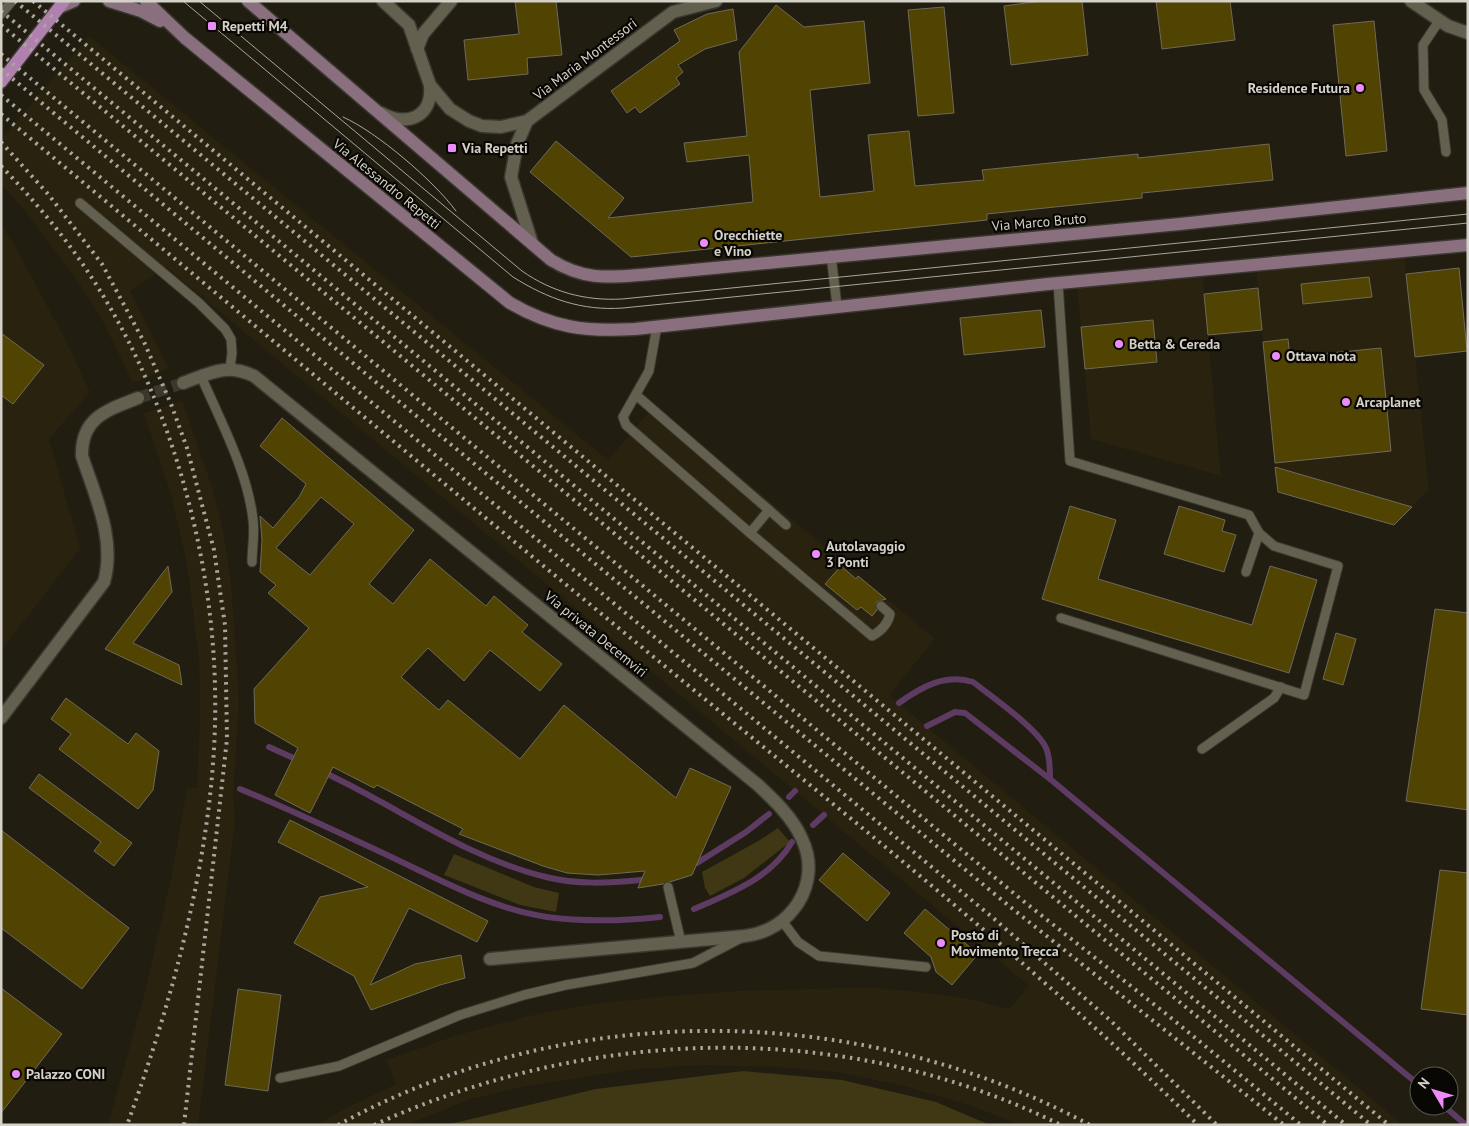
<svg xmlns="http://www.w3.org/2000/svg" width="1469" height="1126" viewBox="0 0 1469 1126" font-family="'PT Sans',sans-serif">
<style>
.built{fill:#28220e}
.green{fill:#403714}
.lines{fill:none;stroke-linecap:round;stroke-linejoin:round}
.stream{stroke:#5e3b63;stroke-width:6}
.building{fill:#514301;stroke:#6e6a5a;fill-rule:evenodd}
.minor-tunnel{stroke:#3c382c;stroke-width:12;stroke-dasharray:12 6;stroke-linecap:butt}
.service-casing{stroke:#3a3730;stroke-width:11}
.minor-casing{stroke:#3a3730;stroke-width:15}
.secondary-casing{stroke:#3a3730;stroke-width:15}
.primary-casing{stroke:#3a3730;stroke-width:15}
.service{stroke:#646050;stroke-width:9}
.minor{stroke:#646050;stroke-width:12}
.secondary{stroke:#8a707f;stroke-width:12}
.primary{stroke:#b080af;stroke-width:12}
.tram{stroke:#a9a69d;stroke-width:1}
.rail{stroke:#a9a69d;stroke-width:4;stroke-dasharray:2.5 5;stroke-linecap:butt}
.poi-dot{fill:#ec8cfa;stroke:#090703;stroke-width:2}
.labels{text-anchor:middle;stroke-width:4.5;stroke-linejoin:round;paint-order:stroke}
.poi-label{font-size:14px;font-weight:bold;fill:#d4d1c9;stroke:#090703;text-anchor:start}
.street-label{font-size:14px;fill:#d4d1c9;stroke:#090703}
</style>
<rect width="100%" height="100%" fill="#211d10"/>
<!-- built -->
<g class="built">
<path d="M 89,36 L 608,460 L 655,405 L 935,639 L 889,695 L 1403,1125 L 1020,1125 L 972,1106 L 904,1086 L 837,1072 L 777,1067 L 704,1065 L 638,1069 L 526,1086 L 472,1099 L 406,1125 L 317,1125 L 344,1109 L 396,1084 L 386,1060 L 454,1036 L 528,1016 L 591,1004 L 669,996 L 737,991 L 843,988 L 879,988 L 946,995 L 979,1001 L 1009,1009 L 1029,986 L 166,267 L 130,291 L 169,369 L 133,383 L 101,318 L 80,285 L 26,212 L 1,184 L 1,139 Z"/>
<path d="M 1,225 L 14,244 L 66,341 L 90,392 L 49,439 L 80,548 L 1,651 Z"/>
<path d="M 1404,252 L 1429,489 L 1394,525 L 1278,492 L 1256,267 Z"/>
<path d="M 1202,272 L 1204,294 L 1221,476 L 1091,439 L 1077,285 Z"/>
<path d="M 182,400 L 212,487 L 223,532 L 231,581 L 239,701 L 233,796 L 235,822 L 198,1125 L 108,1125 L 146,988 L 172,874 L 187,788 L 197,788 L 200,717 L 199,659 L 187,563 L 170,491 L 144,413 Z"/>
</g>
<!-- green -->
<g class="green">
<path d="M 778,828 L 790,842 L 744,878 L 710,896 L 705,888 L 702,872 L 760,840 Z"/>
<path d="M 454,854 L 534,887 L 559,893 L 556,912 L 520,905 L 444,875 Z"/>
<path d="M 743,1071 L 842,1080 L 936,1102 L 990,1125 L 446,1125 L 596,1089 Z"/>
</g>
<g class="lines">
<!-- stream -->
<g class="stream">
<path d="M 899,703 C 921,687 946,673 973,682 C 991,696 1038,729 1046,748 C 1050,757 1050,770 1050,779 L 1419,1085"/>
<path d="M 927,726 L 955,712 L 965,713 L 1050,779"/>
<path d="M 269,747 L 300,761"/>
<path d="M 323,772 C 397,806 466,858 546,877 C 577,885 609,883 641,880"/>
<path d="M 240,789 C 296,812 351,838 406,864 C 450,885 498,910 547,917 C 585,922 623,921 660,917"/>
<path d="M 789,797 L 795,791"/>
<path d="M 813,825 L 824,815"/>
<path d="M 697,863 L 746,832 L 769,814"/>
<path d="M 694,909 C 731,893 771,878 792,842"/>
<path d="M 1444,1106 L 1466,1125"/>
</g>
</g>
<!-- building -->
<g class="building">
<path d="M 515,1 L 556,1 L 562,55 L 527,58 L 528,74 L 468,80 L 464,40 L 519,34 Z"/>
<path d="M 1041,1 L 1082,1 L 1088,55 L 1011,65 L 1004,6 Z"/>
<path d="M 1156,1 L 1230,1 L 1235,40 L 1162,49 Z"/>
<path d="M 776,5 L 804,27 L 864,21 L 870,83 L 810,90 L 820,197 L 874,191 L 868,135 L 909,131 L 915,186 L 984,180 L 982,170 L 1138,154 L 1138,158 L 1269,144 L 1273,180 L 1142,193 L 1142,198 L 987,214 L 987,220 L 631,257 L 530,172 L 556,141 L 624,198 L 608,218 L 753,202 L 749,155 L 687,162 L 684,143 L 747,136 L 739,52 Z"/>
<path d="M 944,7 L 954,113 L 918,116 L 908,10 Z"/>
<path d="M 733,9 L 737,40 L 705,49 L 678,65 L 683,72 L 676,78 L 680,84 L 640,113 L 635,107 L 627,113 L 611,91 L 680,41 L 674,30 L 707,14 Z"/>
<path d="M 1374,21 L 1387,151 L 1346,156 L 1333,25 Z"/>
<path d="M 1459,268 L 1467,351 L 1415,357 L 1406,274 Z"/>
<path d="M 1369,277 L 1372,297 L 1303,304 L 1301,284 Z"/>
<path d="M 1258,288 L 1262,330 L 1208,335 L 1204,294 Z"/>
<path d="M 1041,310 L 1045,347 L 964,355 L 960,318 Z"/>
<path d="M 1153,320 L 1157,362 L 1085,369 L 1081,327 Z"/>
<path d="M 1,333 L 44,365 L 13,404 L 1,395 Z"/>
<path d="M 1288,339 L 1290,357 L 1381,348 L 1391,451 L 1275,463 L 1263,342 Z"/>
<path d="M 282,418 L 414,530 L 369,584 L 393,604 L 430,559 L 486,606 L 494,596 L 528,625 L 522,632 L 562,664 L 540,691 L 490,650 L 464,681 L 428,648 L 401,677 L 439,710 L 448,700 L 520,759 L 564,705 L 676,798 L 690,768 L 731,787 L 692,875 L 663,884 L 638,888 L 645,871 L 598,875 L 567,873 L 543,866 L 459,834 L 463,829 L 377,785 L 374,788 L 333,767 L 310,813 L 275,795 L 298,748 L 255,723 L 254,689 L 309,628 L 268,593 L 276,585 L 260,572 L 262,540 L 260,516 L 273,528 L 299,497 L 306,484 L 260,446 ZM 321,497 L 354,524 L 310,575 L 276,548 Z"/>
<path d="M 1275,467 L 1412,507 L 1394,525 L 1278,492 Z"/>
<path d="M 1070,506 L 1116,520 L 1098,579 L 1252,625 L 1270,566 L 1317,580 L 1289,673 L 1042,599 Z"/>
<path d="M 1179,506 L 1225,520 L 1222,531 L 1236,535 L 1224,572 L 1164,554 Z"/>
<path d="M 168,566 L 172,592 L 133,643 L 179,665 L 182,685 L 105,649 Z"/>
<path d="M 841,566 L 856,579 L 858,576 L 886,599 L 876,602 L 877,610 L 872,616 L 861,607 L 857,610 L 825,584 Z"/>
<path d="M 1435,609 L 1468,613 L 1468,810 L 1406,801 Z"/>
<path d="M 1336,633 L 1356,639 L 1343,685 L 1323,679 Z"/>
<path d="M 66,698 L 128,744 L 136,733 L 159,751 L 153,790 L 138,809 L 59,749 L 71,734 L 51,719 Z"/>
<path d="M 39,774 L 132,843 L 114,866 L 94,851 L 101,842 L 29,788 Z"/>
<path d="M 290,820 L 488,921 L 477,942 L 409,908 L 370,985 L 415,964 L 461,955 L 465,978 L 440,985 L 371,1010 L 354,976 L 294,943 L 320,897 L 368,887 L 278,842 Z"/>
<path d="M 1,830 L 129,928 L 82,989 L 1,928 Z"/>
<path d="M 843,853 L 890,893 L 867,921 L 819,880 Z"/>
<path d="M 1440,870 L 1468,873 L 1468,1015 L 1421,1009 Z"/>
<path d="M 925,909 L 978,954 L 952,985 L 936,972 L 931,957 L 904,933 Z"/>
<path d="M 1,988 L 62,1034 L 1,1113 Z"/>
<path d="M 238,989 L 281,995 L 268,1091 L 225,1085 Z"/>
</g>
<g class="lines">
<!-- minor-tunnel -->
<path class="minor-tunnel" d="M 138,398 L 183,383"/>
<!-- service casing -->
<g class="service-casing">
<g id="service">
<path d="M 1,14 L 12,1"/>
<path d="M 1439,21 L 1423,45 L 1424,90 L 1442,120 L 1446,152"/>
<path d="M 80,203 L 199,303 L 225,329 L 231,339 L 232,353 L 230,368"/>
<path d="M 831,255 L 837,306"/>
<path d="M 1058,283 L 1070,461 L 1249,515 L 1259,533 L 1274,546 L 1338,566 L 1304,695 L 1061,618"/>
<path d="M 201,376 C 220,420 248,472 253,520 C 255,534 252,549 252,562"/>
<path d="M 636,395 L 769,510 L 750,533 L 626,425 L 623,417 L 649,371 L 657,326"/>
<path d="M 769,510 L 786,525"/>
<path d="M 750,533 L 872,636 C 881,631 888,624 890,614 L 881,606"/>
<path d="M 1246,572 L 1259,533"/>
<path d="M 1202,749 L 1274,698 L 1281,687"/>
<path d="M 668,887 L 681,942"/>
<path d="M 783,922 L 798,942 L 819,956 L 926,967"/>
<path d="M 280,1078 L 339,1066 L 460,1015 L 524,995 L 566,985 L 693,963 L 741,938"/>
</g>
</g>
<!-- minor casing -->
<g class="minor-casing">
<g id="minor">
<path d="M 383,1 L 409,25 L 430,85 L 450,109 L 469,121 L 482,126 L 501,127 L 527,121 L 673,12 L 716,1"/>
<path d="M 1411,1 L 1448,26 L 1468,33"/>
<path d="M 417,49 L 423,34 L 451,1"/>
<path d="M 381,113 C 406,127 433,118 430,85"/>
<path d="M 527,121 L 517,144 L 511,177 L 532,243"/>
<path d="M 183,383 C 210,373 226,363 254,376 L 758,785 C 774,800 793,818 802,839 C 823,883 791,931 745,936 L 490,959"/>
<path d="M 1,718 L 104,582 C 116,539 95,496 82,456 C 81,417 108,410 138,398"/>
</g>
</g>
<!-- secondary casing -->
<g class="secondary-casing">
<g id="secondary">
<path d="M 109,1 L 141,11 L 160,21"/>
<path d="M 146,1 L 185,38 L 510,303 C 553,328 586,332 635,329 L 1048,284 L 1468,245"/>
<path d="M 248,1 L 551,260 C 587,282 611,277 651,274 L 1180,224 L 1468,193"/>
<path d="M 60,7 L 74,1"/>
</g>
</g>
<!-- primary casing -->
<g class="primary-casing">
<path id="primary" d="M 1,82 L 64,1"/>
</g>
<!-- service -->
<use href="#service" class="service"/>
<!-- minor -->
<use href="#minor" class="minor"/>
<!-- secondary -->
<use href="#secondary" class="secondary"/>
<!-- primary -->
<use href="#primary" class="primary"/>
<!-- tram -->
<g class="tram">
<path d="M 183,1 L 513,277 C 548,299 582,311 623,308 L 1468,223"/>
<path d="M 199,1 L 522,271 C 552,292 585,301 622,299 L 1468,214"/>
<path d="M 343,117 C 377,132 434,181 456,211"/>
</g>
<!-- rail -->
<g class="rail">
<path d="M 15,1 L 1371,1125"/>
<path d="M 33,1 L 1389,1125"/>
<path d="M 1,11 L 1346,1125"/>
<path d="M 1,25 L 1328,1125"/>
<path d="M 1,54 L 1022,900 L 1165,1013 L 1301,1125"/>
<path d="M 1,69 L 408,409 L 1014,910 L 1284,1125"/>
<path d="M 1,95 L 992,917 L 1111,1021 L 1217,1125"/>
<path d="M 1,114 C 221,297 440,481 661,663 C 843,813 1029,959 1198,1125"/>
<path d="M 1,142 L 48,194 L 102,264 L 144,342 L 171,404 L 187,448 L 214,550 L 225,625 L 227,739 L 184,1125"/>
<path d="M 1,166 C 32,198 61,232 86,269 C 166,387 212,545 215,687 C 219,831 176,991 127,1125"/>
<path d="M 338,1125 C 569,998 859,1001 1090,1125"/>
<path d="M 374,1125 C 591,1026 845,1018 1061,1125"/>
</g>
</g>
<!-- markers -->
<g class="poi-dot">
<rect x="207" y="21" width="10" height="10" rx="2.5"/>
<circle cx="1360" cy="88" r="5"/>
<rect x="447" y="143" width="10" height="10" rx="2.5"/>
<circle cx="704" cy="243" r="5"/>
<circle cx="1119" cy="344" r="5"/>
<circle cx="1276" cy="356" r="5"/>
<circle cx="1346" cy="402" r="5"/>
<circle cx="816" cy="554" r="5"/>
<circle cx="941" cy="943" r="5"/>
<circle cx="16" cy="1074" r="5"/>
</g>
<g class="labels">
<!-- poi labels -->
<g class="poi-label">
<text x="222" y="31">Repetti M4</text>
<text x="1350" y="93" text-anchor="end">Residence Futura</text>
<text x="462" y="153">Via Repetti</text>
<text x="714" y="240">Orecchiette<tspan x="714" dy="16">e Vino</tspan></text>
<text x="1129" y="349">Betta &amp; Cereda</text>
<text x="1286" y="361">Ottava nota</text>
<text x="1356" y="407">Arcaplanet</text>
<text x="826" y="551">Autolavaggio<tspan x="826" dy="16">3 Ponti</tspan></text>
<text x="951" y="940">Posto di<tspan x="951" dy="16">Movimento Trecca</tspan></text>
<text x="26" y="1079">Palazzo CONI</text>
</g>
<!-- street labels -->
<g class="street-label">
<text transform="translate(585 59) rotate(-37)" y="5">Via Maria Montessori</text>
<text transform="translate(387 184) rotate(39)" y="5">Via Alessandro Repetti</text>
<text transform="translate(1039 222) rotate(-5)" y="5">Via Marco Bruto</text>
<text transform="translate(596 634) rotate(39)" y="5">Via privata Decemviri</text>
</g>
</g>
<!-- border -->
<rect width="1469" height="1126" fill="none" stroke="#d4d1c9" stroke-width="5"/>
<!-- north arrow -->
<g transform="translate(1434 1091) rotate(308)"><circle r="24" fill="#090703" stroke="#5a5852"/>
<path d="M0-4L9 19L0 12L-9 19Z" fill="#ec8cfa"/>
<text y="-8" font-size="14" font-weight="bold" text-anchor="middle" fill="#d4d1c9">N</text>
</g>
</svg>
